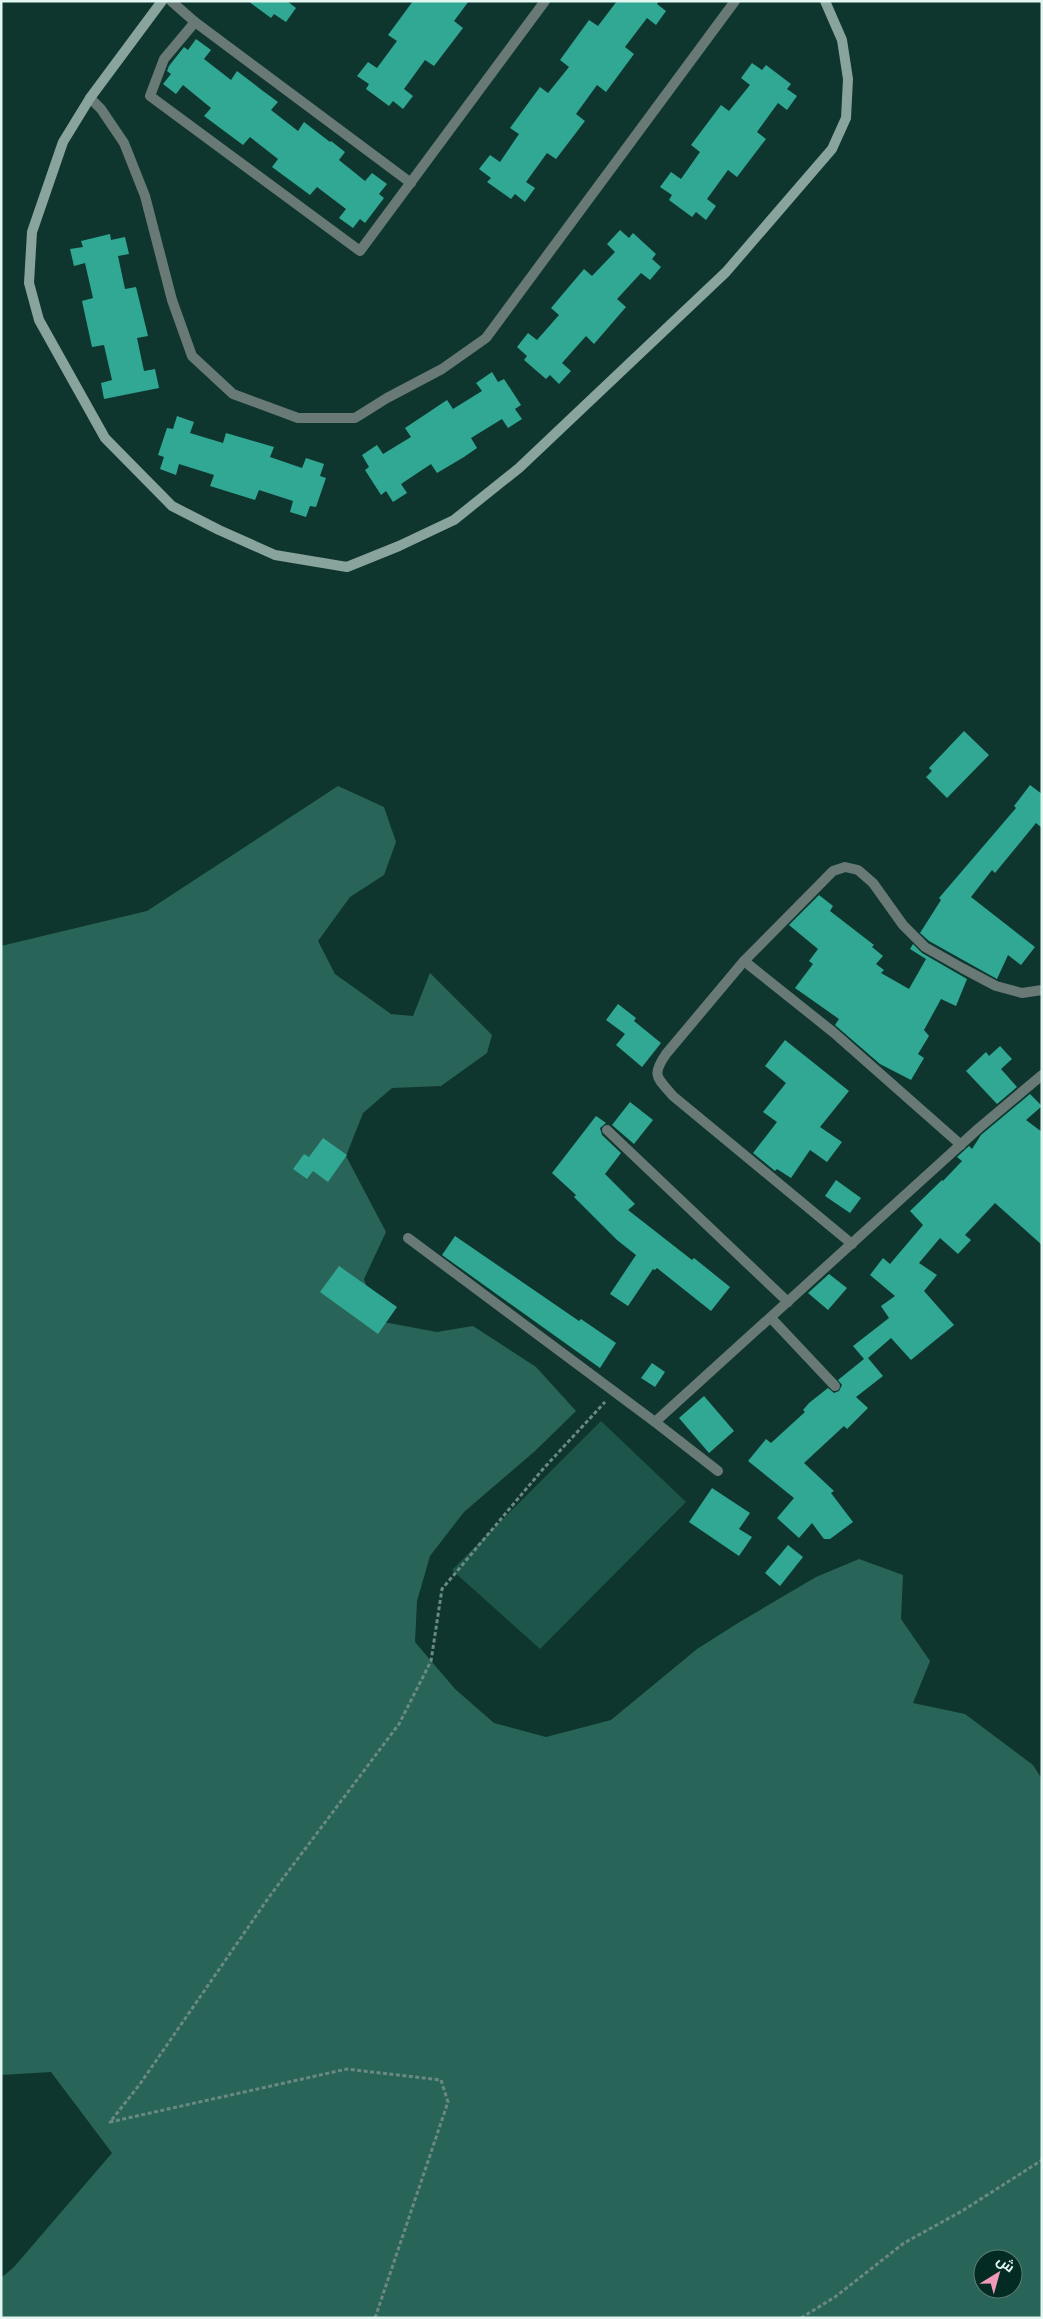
<svg xmlns="http://www.w3.org/2000/svg" width="1043" height="2319" viewBox="0 0 1043 2319" font-family="Arial,Cairo,sans-serif">
<style>
.green{fill:#1e554b}
.forest{fill:#296458;fill-rule:evenodd}
.building{fill:#30a893}
.lines{fill:none;stroke-linecap:round;stroke-linejoin:round}
.path{stroke:#6a8982;stroke-width:3;stroke-dasharray:4 2.5;stroke-linecap:butt}
.street{stroke:#697975;stroke-width:10}
.secondary{stroke:#89a39d;stroke-width:10}
</style>
<rect width="100%" height="100%" fill="#0e362e"/>
<!-- green -->
<path class="green" d="M 601,1421 L 686,1502 L 540,1649 L 452,1570 Z"/>
<!-- forest -->
<path class="forest" d="M 338,786 L 384,807 L 396,842 L 384,875 L 350,897 L 318,941 L 335,974 L 391,1014 L 413,1016 L 430,973 L 492,1035 L 487,1053 L 441,1086 L 392,1088 L 363,1113 L 346,1156 L 386,1232 L 364,1279 L 378,1321 L 437,1332 L 473,1326 L 536,1367 L 576,1411 L 535,1451 L 464,1512 L 430,1556 L 417,1601 L 415,1642 L 455,1689 L 494,1723 L 546,1737 L 611,1720 L 697,1649 L 738,1623 L 816,1577 L 859,1559 L 903,1575 L 901,1619 L 930,1661 L 913,1703 L 965,1714 L 1033,1765 L 1042,1779 L 1042,2318 L 1,2318 L 1,2278 L 14,2267 L 112,2153 L 51,2072 L 1,2075 L 1,946 L 147,911 ZM 983,2259 L 1013,2259 L 1013,2289 L 983,2289 Z"/>
<!-- building -->
<g class="building">
<path d="M 248,1 L 287,1 L 296,8 L 286,22 L 274,14 L 271,18 Z"/>
<path d="M 413,1 L 469,1 L 454,21 L 463,28 L 434,66 L 425,60 L 404,89 L 413,96 L 403,109 L 393,101 L 389,106 L 366,89 L 369,84 L 357,76 L 368,62 L 377,68 L 397,41 L 388,35 Z"/>
<path d="M 617,1 L 659,1 L 657,4 L 666,11 L 656,25 L 647,18 L 625,47 L 634,54 L 606,92 L 597,85 L 576,114 L 585,121 L 556,159 L 547,153 L 526,182 L 535,188 L 525,202 L 515,194 L 511,199 L 487,182 L 491,178 L 479,169 L 490,155 L 500,162 L 519,134 L 510,128 L 529,102 L 540,87 L 548,93 L 569,67 L 560,60 L 589,20 L 598,26 Z"/>
<path d="M 196,39 L 211,50 L 204,59 L 231,80 L 237,71 L 263,91 L 278,102 L 271,110 L 298,131 L 304,122 L 330,142 L 331,141 L 345,152 L 339,160 L 365,181 L 372,173 L 387,184 L 379,194 L 384,198 L 365,223 L 360,219 L 353,228 L 339,218 L 346,209 L 317,187 L 310,195 L 272,167 L 278,159 L 250,137 L 243,145 L 204,116 L 211,108 L 183,85 L 176,94 L 163,84 L 171,74 L 167,71 L 169,66 L 184,47 L 188,50 Z"/>
<path d="M 752,63 L 762,70 L 766,65 L 791,84 L 787,89 L 797,96 L 787,110 L 778,103 L 757,132 L 766,139 L 737,177 L 728,170 L 707,199 L 716,206 L 706,220 L 696,212 L 692,217 L 669,200 L 672,195 L 660,187 L 671,172 L 681,179 L 700,152 L 691,145 L 721,105 L 729,111 L 750,85 L 741,78 Z"/>
<path d="M 620,230 L 629,238 L 633,233 L 656,254 L 652,259 L 661,267 L 650,280 L 641,273 L 617,299 L 626,307 L 594,344 L 586,336 L 562,363 L 571,371 L 559,384 L 550,375 L 546,379 L 524,360 L 527,356 L 517,347 L 528,333 L 537,340 L 559,315 L 551,308 L 584,269 L 592,276 L 615,252 L 607,244 Z"/>
<path d="M 110,234 L 111,240 L 125,237 L 129,254 L 118,256 L 125,289 L 136,287 L 148,336 L 137,338 L 144,371 L 155,369 L 159,388 L 104,399 L 101,383 L 112,380 L 104,345 L 92,347 L 82,301 L 93,298 L 85,263 L 74,266 L 70,249 L 83,247 L 81,241 Z"/>
<path d="M 492,372 L 498,382 L 504,379 L 521,405 L 515,409 L 522,419 L 508,428 L 502,419 L 471,438 L 477,448 L 464,457 L 437,473 L 431,464 L 401,484 L 407,493 L 393,502 L 386,491 L 381,495 L 365,470 L 369,467 L 362,455 L 377,445 L 383,454 L 411,437 L 405,428 L 447,400 L 453,409 L 482,391 L 476,383 Z"/>
<path d="M 177,416 L 194,422 L 190,433 L 223,443 L 226,433 L 257,442 L 274,447 L 270,457 L 302,468 L 306,458 L 324,464 L 320,476 L 326,478 L 316,507 L 310,506 L 306,517 L 290,512 L 293,501 L 259,490 L 255,500 L 210,486 L 214,475 L 179,464 L 176,475 L 160,469 L 164,457 L 158,455 L 167,428 L 173,429 Z"/>
<path d="M 964,731 L 989,755 L 947,798 L 926,777 L 932,771 L 929,768 Z"/>
<path d="M 1030,785 L 1042,794 L 1042,828 L 1036,823 L 995,873 L 992,870 L 971,897 L 1035,947 L 1021,965 L 1008,955 L 997,979 L 929,941 L 920,933 L 941,900 L 939,898 L 1016,808 L 1014,806 Z"/>
<path d="M 819,895 L 833,906 L 830,911 L 874,945 L 872,947 L 883,956 L 876,964 L 884,970 L 881,973 L 909,989 L 926,959 L 910,949 L 913,944 L 922,953 L 967,979 L 956,1006 L 941,999 L 924,1030 L 929,1036 L 918,1054 L 924,1058 L 911,1080 L 880,1064 L 835,1025 L 839,1019 L 795,988 L 813,964 L 809,961 L 818,949 L 789,925 Z"/>
<path d="M 618,1004 L 636,1018 L 634,1021 L 661,1043 L 642,1067 L 616,1045 L 625,1034 L 606,1020 Z"/>
<path d="M 785,1040 L 849,1091 L 820,1127 L 842,1142 L 827,1162 L 810,1150 L 791,1178 L 777,1169 L 775,1171 L 753,1153 L 777,1122 L 763,1112 L 786,1083 L 765,1066 Z"/>
<path d="M 1000,1046 L 1012,1059 L 1001,1069 L 1017,1087 L 997,1104 L 966,1071 L 986,1052 L 989,1056 Z"/>
<path d="M 1030,1094 L 1042,1106 L 1026,1120 L 1042,1132 L 1042,1245 L 995,1203 L 965,1235 L 971,1240 L 958,1254 L 940,1238 L 919,1263 L 937,1275 L 924,1291 L 954,1325 L 911,1360 L 891,1338 L 868,1358 L 883,1376 L 856,1397 L 868,1408 L 847,1429 L 844,1426 L 804,1463 L 834,1491 L 831,1493 L 853,1522 L 830,1539 L 824,1539 L 812,1523 L 799,1538 L 777,1518 L 794,1498 L 748,1461 L 766,1439 L 771,1443 L 805,1412 L 803,1410 L 809,1403 L 828,1388 L 834,1393 L 839,1391 L 842,1385 L 838,1380 L 864,1359 L 853,1346 L 889,1318 L 881,1306 L 895,1296 L 870,1275 L 883,1258 L 890,1264 L 923,1225 L 910,1211 L 942,1180 L 943,1181 L 962,1161 L 957,1157 L 969,1146 L 972,1149 L 981,1135 Z"/>
<path d="M 630,1102 L 653,1120 L 634,1144 L 612,1125 Z"/>
<path d="M 596,1116 L 606,1123 L 600,1128 L 602,1135 L 621,1153 L 605,1174 L 635,1204 L 628,1210 L 692,1260 L 694,1258 L 730,1287 L 711,1311 L 657,1268 L 655,1270 L 653,1269 L 628,1306 L 610,1294 L 636,1255 L 617,1240 L 574,1197 L 576,1195 L 552,1173 Z"/>
<path d="M 323,1138 L 347,1155 L 328,1182 L 313,1171 L 307,1179 L 293,1169 L 304,1154 L 309,1157 Z"/>
<path d="M 836,1180 L 861,1198 L 850,1213 L 825,1196 Z"/>
<path d="M 455,1236 L 579,1321 L 581,1319 L 616,1343 L 600,1368 L 442,1255 Z"/>
<path d="M 339,1266 L 397,1307 L 378,1334 L 320,1292 Z"/>
<path d="M 829,1274 L 847,1288 L 828,1310 L 808,1293 Z"/>
<path d="M 652,1363 L 665,1372 L 655,1387 L 641,1378 Z"/>
<path d="M 704,1396 L 734,1431 L 709,1453 L 679,1418 Z"/>
<path d="M 712,1488 L 750,1513 L 739,1529 L 752,1537 L 739,1556 L 689,1522 Z"/>
<path d="M 788,1545 L 803,1557 L 780,1586 L 765,1573 Z"/>
</g>
<g class="lines">
<!-- path -->
<g class="path">
<path d="M 375,2318 L 448,2102 L 441,2080 L 347,2069 L 110,2122 L 140,2084 L 269,1897 L 399,1724 L 431,1661 L 442,1589 L 543,1469 L 605,1402"/>
<path d="M 801,2318 L 835,2297 L 904,2243 L 962,2211 L 1042,2160"/>
</g>
<!-- street -->
<g class="street">
<path d="M 171,1 L 195,22 L 411,183"/>
<path d="M 195,22 L 164,59 L 150,96 L 360,251 L 545,1"/>
<path d="M 90,98 L 101,109 L 124,143 L 145,196 L 172,300 L 192,356 L 233,394 L 298,418 L 355,418 L 387,398 L 442,369 L 486,338 L 735,1"/>
<path d="M 744,961 L 833,1032 L 961,1145"/>
<path d="M 607,1130 L 788,1302"/>
<path d="M 408,1238 L 655,1422 L 718,1471"/>
<path d="M 852,1244 L 673,1096 C 657,1077 651,1076 666,1054 L 744,961 L 833,871 L 845,867 L 858,870 L 873,883 L 903,925 L 925,947 L 962,968 L 996,986 L 1022,993 L 1042,990"/>
<path d="M 771,1318 L 835,1386"/>
<path d="M 655,1422 L 979,1128 L 1042,1075"/>
</g>
<!-- secondary -->
<path class="secondary" d="M 162,1 L 90,98 L 63,142 L 32,232 L 29,283 L 39,320 L 105,438 L 172,506 L 219,530 L 275,555 L 347,567 L 399,546 L 454,520 L 519,468 L 726,272 L 832,149 L 846,118 L 848,79 L 842,40 L 825,1"/>
</g>
<!-- border -->
<rect width="1043" height="2319" fill="none" stroke="#e2f7f1" stroke-width="5"/>
<!-- north arrow -->
<g transform="translate(998 2274) rotate(37)"><circle r="24" fill="#032b24" stroke="#5c7d76"/>
<path d="M0-4L9 19L0 12L-9 19Z" fill="#f09ab7"/>
<text y="-8" font-size="14" font-weight="bold" text-anchor="middle" fill="#e2f7f1">ش</text>
</g>
</svg>
